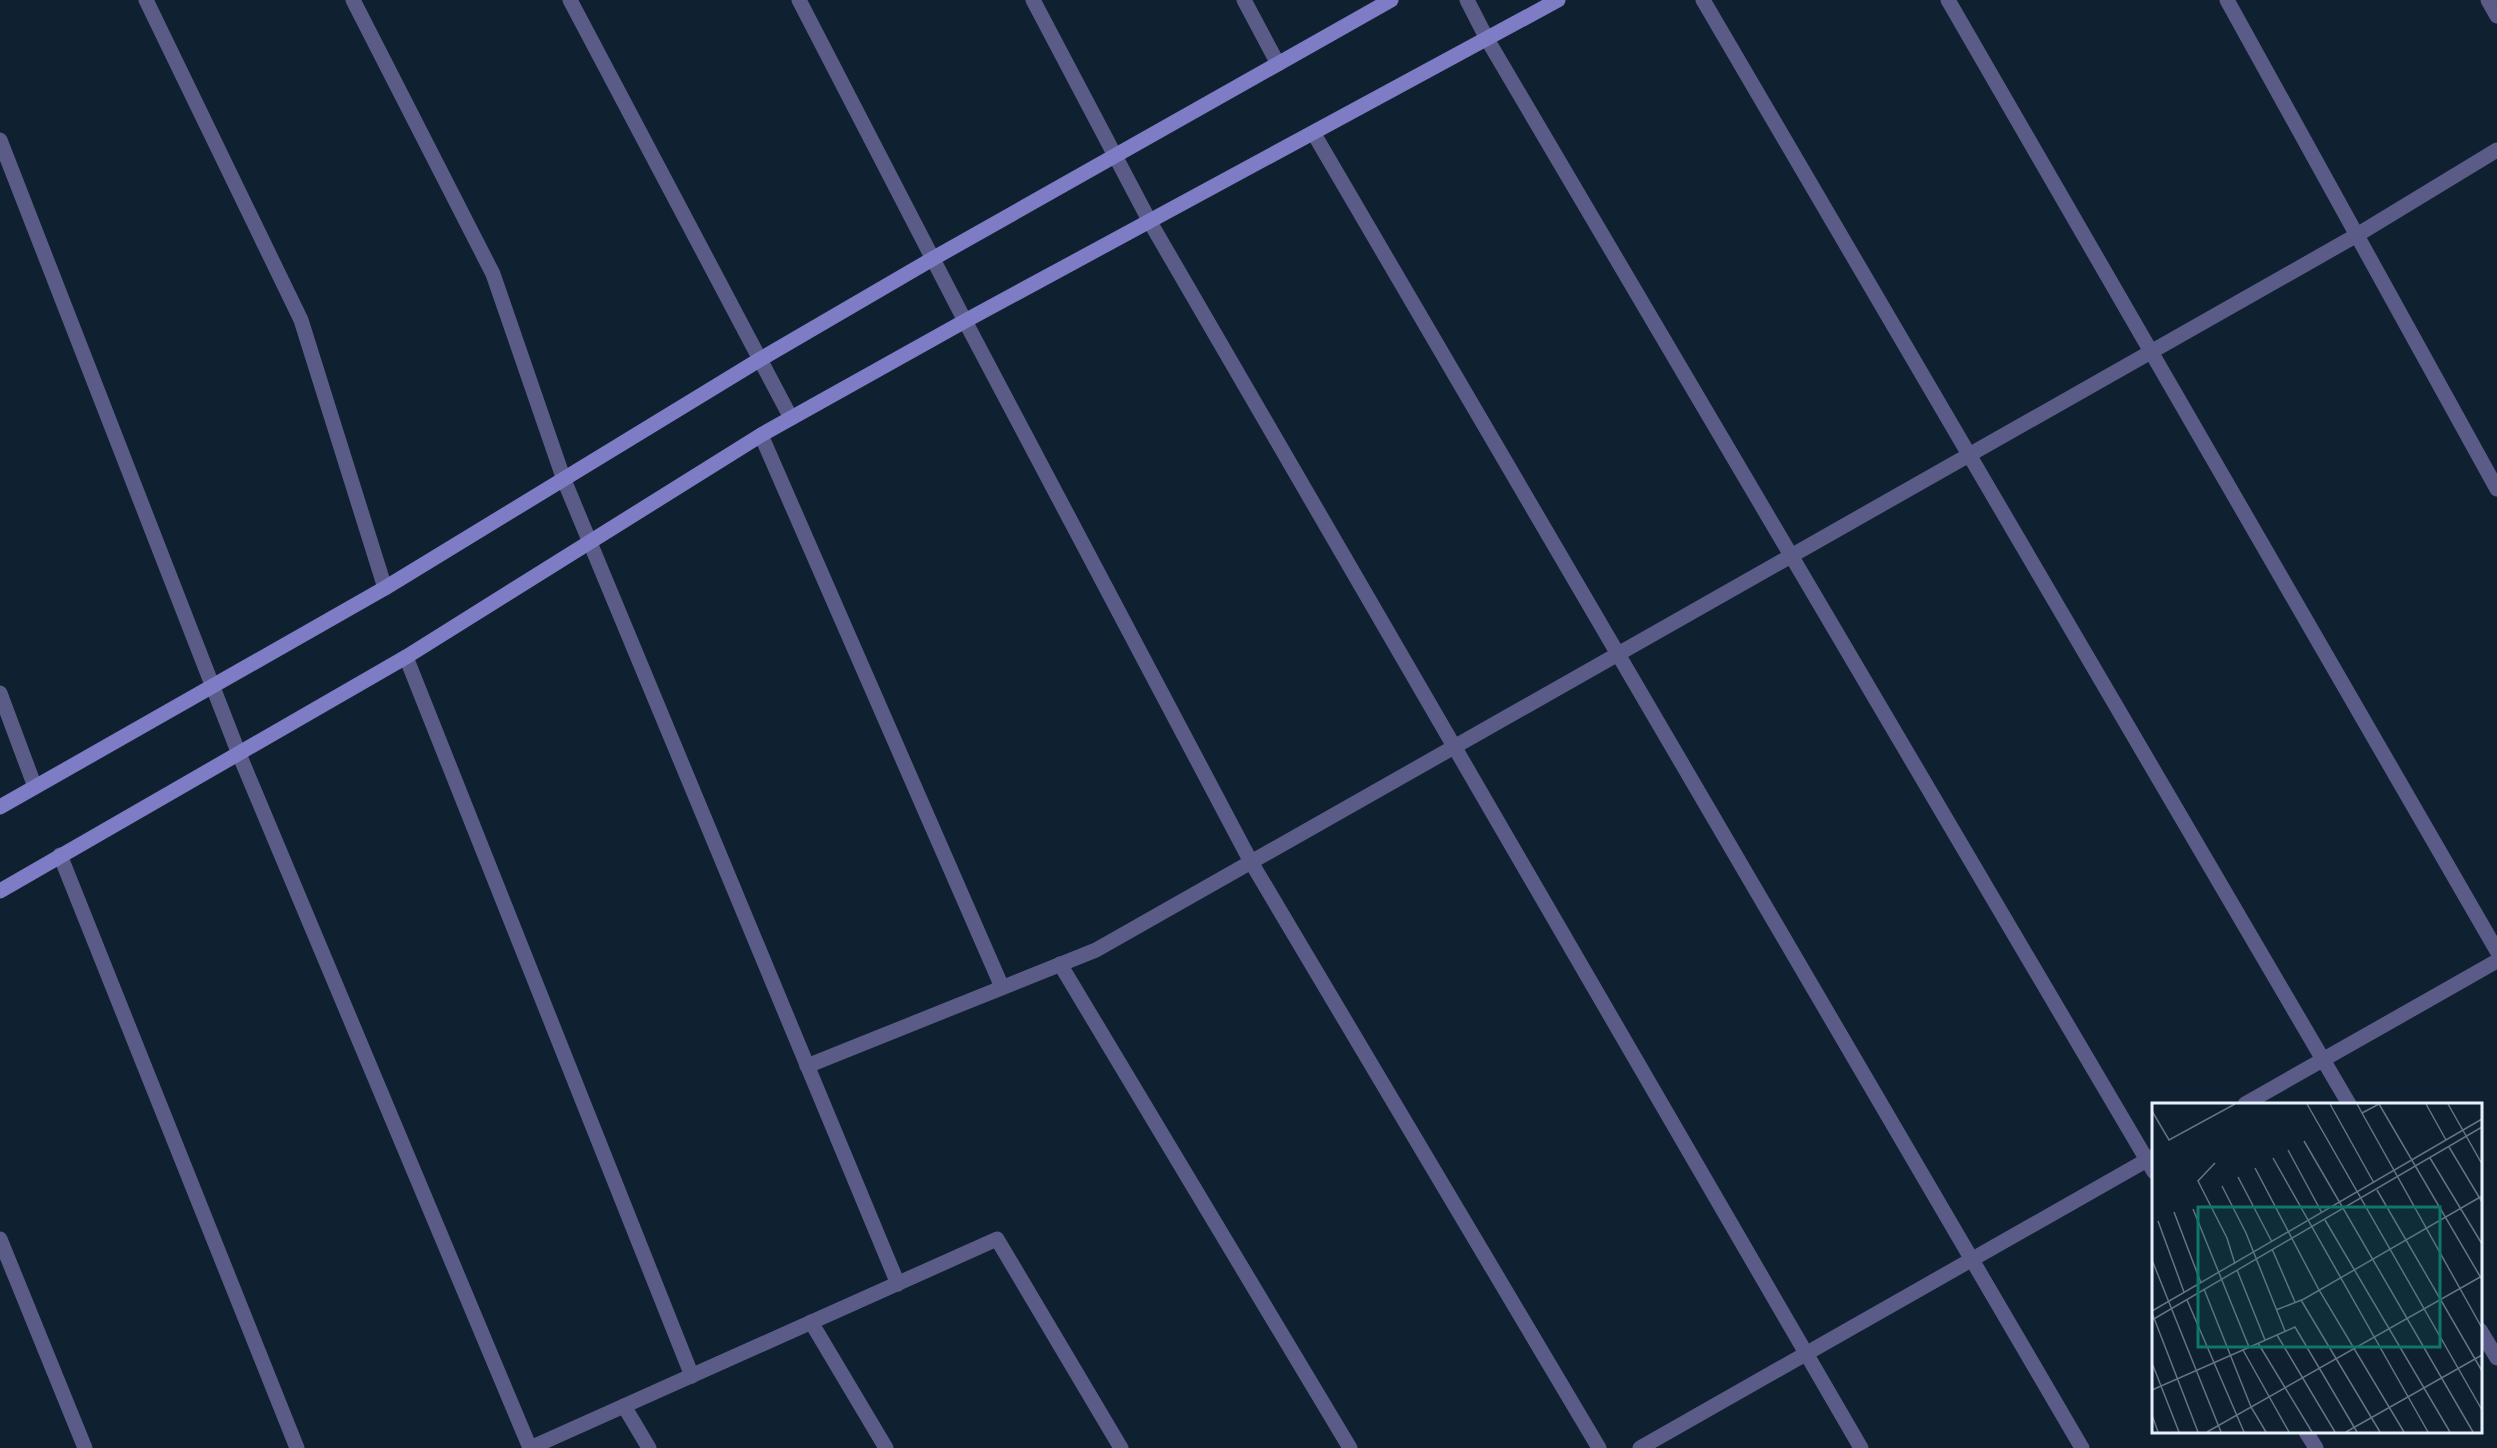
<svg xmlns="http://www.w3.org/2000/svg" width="2497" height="1448" viewBox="0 0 2497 1448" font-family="'Roboto Condensed',sans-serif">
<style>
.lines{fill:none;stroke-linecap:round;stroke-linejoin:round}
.minor{stroke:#5b5b87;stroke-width:15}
.tertiary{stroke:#5b5b87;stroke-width:15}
.secondary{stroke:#7e7cc4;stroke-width:15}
.inset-road{fill:none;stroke:#657483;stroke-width:1.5}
.view{fill:#0f766e;fill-opacity:0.15;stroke:#0f766e;stroke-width:3}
.inset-edge{fill:none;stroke:#e6f1fd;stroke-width:3}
</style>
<rect width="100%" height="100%" fill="#0f2031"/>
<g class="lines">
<!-- minor -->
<g class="minor">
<path d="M 146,0 L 301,320 L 385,588"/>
<path d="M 353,0 L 493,274 L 564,480 L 898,1284"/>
<path d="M 570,0 L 791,418"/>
<path d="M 799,0 L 965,321 L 1251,862 L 1599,1448"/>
<path d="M 1033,0 L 1150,222 L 1861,1448"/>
<path d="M 1244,0 L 1278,64"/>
<path d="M 1467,0 L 1487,39 L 2154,1172"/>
<path d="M 1703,0 L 2349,1104"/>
<path d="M 1948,0 L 2497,951"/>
<path d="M 2488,0 L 2497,16"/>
<path d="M 1314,134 L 2082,1448"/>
<path d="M 0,140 L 239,754 L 530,1448"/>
<path d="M 761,435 L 1002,987"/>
<path d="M 406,657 L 692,1376"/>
<path d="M 0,693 L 35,787"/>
<path d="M 60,855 L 297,1448"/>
<path d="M 1060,964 L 1350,1448"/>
<path d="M 807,1066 L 1096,950 L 2357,235 L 2497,150"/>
<path d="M 2245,1104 L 2497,961"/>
<path d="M 0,1239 L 85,1448"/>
<path d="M 811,1322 L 886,1448"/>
<path d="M 2480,1330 L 2497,1358"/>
<path d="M 624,1406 L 649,1448"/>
<path d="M 2306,1432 L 2316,1448"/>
<path d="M 530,1448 L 997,1239 L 1121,1448"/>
<path d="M 1640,1448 L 2154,1156"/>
</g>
<!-- tertiary -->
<path class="tertiary" d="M 2227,0 L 2497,489"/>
<!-- secondary -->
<g class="secondary">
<path d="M 0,807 L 385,588 L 759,360 L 934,258 L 1391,0"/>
<path d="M 0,891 L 406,657 L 761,435 L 965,321 L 1558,0"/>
</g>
</g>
<!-- overview -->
<g transform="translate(2152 1103)">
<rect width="330" height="330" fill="#0f2031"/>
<path class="inset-road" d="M 155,1 L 330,307M 178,1 L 222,80M 205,1 L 330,225M 227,1 L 329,175M 274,1 L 294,37M 296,1 L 330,61M 0,8 L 17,37 L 83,1M 210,10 L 227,1M 152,38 L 321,329M 297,44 L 330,99M 136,47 L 170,110M 121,55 L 276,329M 278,55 L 330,141M 63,60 L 46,78 L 75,135 L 83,161M 103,65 L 167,187 L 252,329M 86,74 L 120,139M 70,83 L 94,130 L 133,228M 225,87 L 330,268M 41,106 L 97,244M 22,109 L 49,180M 173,117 L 298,329M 6,118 L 32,189M 120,146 L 143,199M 0,157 L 69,329M 85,167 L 113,237M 52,186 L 99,304 L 114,329M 35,197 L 92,329M 149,197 L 228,329M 124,207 L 152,196 L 330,93M 0,208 L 330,16M 0,210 L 46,329M 0,217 L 330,24M 125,232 L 183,329M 106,240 L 160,329M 91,247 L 137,329M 0,260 L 27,329M 0,287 L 143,224 L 205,329M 0,312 L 6,329M 55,329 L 330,173M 194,329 L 330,252"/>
<path class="view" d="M 46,104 L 288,104 L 288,244 L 46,244 Z"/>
<rect width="330" height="330" class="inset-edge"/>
</g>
</svg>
